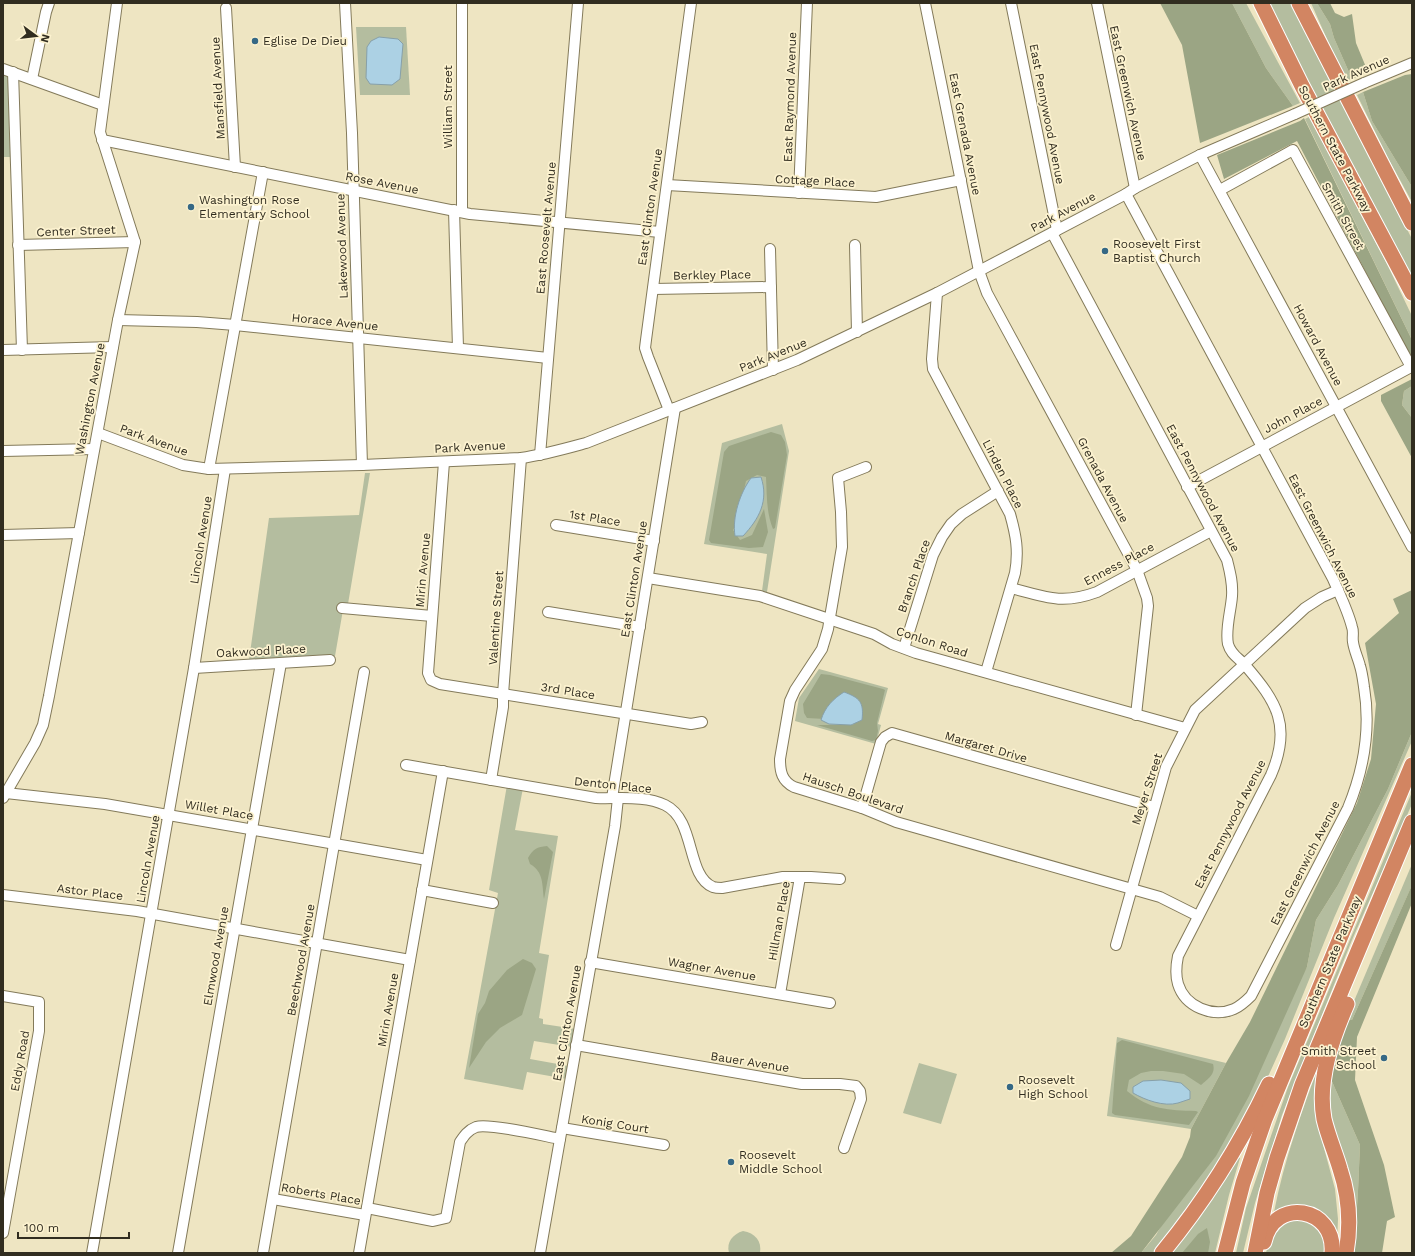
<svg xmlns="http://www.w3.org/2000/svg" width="1415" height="1256" viewBox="0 0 1415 1256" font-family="'Work Sans',sans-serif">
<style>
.green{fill:#b4bd9f}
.forest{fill:#9ba584}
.water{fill:#acd1e4;stroke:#87a0a9}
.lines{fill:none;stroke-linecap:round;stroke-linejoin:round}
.minor-casing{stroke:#837a5a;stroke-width:12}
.highway-casing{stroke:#fff;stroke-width:17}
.minor{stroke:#fff;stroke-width:10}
.highway{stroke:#d28562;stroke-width:15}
.minor-bridge-casing{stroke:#837a5a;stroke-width:12;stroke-linecap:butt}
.minor-bridge{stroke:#fff;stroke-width:10}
.poi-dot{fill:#356885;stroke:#fcf2cf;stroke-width:1.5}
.labels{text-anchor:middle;stroke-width:3.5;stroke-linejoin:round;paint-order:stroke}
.poi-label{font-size:12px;fill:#312d20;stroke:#fcf2cf;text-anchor:start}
.street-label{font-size:12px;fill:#312d20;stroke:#fcf2cf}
</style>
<rect width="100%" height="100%" fill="#eee5c2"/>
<!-- green -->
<g class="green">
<path d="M 1232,3 L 1246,3 L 1300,103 L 1293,106 L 1266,68 Z"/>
<path d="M 1269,3 L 1292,3 L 1412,239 L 1412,278 L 1323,114 Z"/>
<path d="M 1311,3 L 1317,3 L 1330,24 L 1334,38 L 1352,79 L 1346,82 Z"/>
<path d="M 356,27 L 406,27 L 410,95 L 360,95 Z"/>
<path d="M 3,73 L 9,75 L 11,157 L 3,157 Z"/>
<path d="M 1363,92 L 1372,121 L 1412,187 L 1412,202 L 1388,158 L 1357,95 Z"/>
<path d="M 1309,117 L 1387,264 L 1412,316 L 1412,340 L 1305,119 Z"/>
<path d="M 1412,386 L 1412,418 L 1402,405 L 1404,391 Z"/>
<path d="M 782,424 L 789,451 L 767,592 L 762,591 L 767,554 L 704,544 L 722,443 Z"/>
<path d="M 365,473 L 370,473 L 348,604 L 344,604 L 335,656 L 249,660 L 269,518 L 359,515 Z"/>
<path d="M 819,669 L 888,688 L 878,724 L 881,725 L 876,744 L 795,721 L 799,698 Z"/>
<path d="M 1412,732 L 1412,741 L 1334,918 L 1285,1039 L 1248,1121 L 1158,1253 L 1141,1253 L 1156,1235 L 1307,967 L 1316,920 L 1338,885 L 1388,789 Z"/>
<path d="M 507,785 L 523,788 L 515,830 L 558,836 L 539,953 L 549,955 L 539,1018 L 543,1019 L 543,1024 L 576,1029 L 572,1047 L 534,1041 L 530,1059 L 569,1066 L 567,1079 L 527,1072 L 523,1090 L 464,1079 L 498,893 L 489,890 Z"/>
<path d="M 1412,792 L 1412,804 L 1352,940 L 1303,1062 L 1282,1115 L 1255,1203 L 1243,1253 L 1236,1253 L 1246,1208 L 1288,1087 Z"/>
<path d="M 1412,864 L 1412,885 L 1409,892 L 1352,1020 L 1346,1020 Z"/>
<path d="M 1117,1037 L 1226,1063 L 1191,1129 L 1107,1116 Z"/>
<path d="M 1320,1062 L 1317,1100 L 1321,1137 L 1335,1189 L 1338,1219 L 1337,1242 L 1324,1219 L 1276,1214 L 1274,1212 C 1284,1160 1302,1111 1320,1062 Z"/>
<path d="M 919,1063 L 957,1074 L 941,1124 L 903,1113 Z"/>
<path d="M 1330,1077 L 1360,1145 L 1358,1191 L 1354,1253 L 1348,1253 L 1330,1114 Z"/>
<path d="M 1237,1157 L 1240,1158 L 1229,1195 L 1215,1253 L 1171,1253 L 1191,1229 Z"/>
<path d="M 1297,1217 L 1313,1221 L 1323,1232 L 1326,1253 L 1266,1253 L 1270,1235 L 1281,1221 Z"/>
<path d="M 743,1231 C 755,1233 762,1241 760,1253 L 729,1253 C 726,1242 733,1234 743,1231 Z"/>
</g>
<!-- forest -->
<g class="forest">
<path d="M 1160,3 L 1232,3 L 1266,68 L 1293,106 L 1200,143 L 1182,45 Z"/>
<path d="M 1317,3 L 1330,3 L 1335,13 L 1344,17 L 1352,14 L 1356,43 L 1368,72 L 1352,79 L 1334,38 L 1330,24 Z"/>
<path d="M 1412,74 L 1412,187 L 1372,121 L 1363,92 L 1405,75 Z"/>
<path d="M 1304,118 L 1412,340 L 1412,360 L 1297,141 L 1224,179 L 1217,155 L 1300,121 Z"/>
<path d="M 1412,379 L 1412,386 L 1404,391 L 1402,405 L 1412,418 L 1412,458 L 1381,401 L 1381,395 Z"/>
<path d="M 771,432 L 781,435 L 785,442 L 787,455 L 775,528 L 773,529 C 766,512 767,494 766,477 L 757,475 L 746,481 L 736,525 L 733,530 L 740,540 L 752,535 L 764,509 L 768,532 L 763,547 L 749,548 L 711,543 L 709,540 L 724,452 L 729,446 Z"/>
<path d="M 1412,590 L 1412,732 L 1388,789 L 1338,885 L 1316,920 L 1307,967 L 1249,1096 L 1216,1156 L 1141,1253 L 1111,1253 L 1131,1236 L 1182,1157 L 1190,1137 L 1191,1129 L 1226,1063 L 1250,1022 L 1357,803 L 1371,759 L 1376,704 L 1365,643 L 1399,613 L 1393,599 Z"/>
<path d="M 821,674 L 830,675 L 883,689 L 885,690 L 877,723 L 878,731 L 876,740 L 872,741 L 817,725 L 853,725 L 858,714 L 825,719 L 807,718 L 804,713 L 803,704 Z"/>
<path d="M 547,846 L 553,852 L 544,899 C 542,885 544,872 530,864 L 528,858 C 533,849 537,847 547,846 Z"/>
<path d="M 1412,885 L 1412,903 L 1357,1037 L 1355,1080 L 1384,1165 L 1395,1217 L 1387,1221 L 1382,1253 L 1354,1253 L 1358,1191 L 1360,1145 L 1330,1077 L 1346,1020 L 1352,1020 Z"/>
<path d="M 523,959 L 532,963 L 536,969 L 522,1015 L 500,1028 L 486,1042 L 469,1068 L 478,1014 L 485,1003 L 489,991 L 507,970 Z"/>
<path d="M 1122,1040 L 1213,1064 C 1216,1074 1208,1079 1201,1085 L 1184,1074 L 1163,1071 L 1151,1071 L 1141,1073 L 1129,1080 L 1127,1091 C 1150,1110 1168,1110 1196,1111 L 1198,1112 L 1189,1125 L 1115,1115 L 1112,1113 L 1117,1043 Z"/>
<path d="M 1207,1228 L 1210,1242 L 1208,1253 L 1182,1253 L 1198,1234 Z"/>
</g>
<!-- water -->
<g class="water">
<path d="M 379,37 L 398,39 L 403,44 L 400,79 L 392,85 L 370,84 L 366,78 L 367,47 L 371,41 Z"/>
<path d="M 761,477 C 769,501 759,519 743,536 L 735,536 C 732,517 740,493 751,478 Z"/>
<path d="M 844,692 C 860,698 864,702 862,720 L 851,725 L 829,724 L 821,720 C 825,707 833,699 844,692 Z"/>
<path d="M 1161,1080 L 1181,1083 L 1190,1091 L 1190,1099 C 1186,1100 1182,1102 1178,1103 C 1164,1107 1145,1100 1133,1093 L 1133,1087 L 1143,1081 Z"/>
</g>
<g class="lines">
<!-- minor casing -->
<g class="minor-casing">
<g id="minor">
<path d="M 345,3 L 352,133 L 362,465"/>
<path d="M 925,3 L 979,271 L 987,293 L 1137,570 L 1147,598 L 1148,606 L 1136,715"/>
<path d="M 1011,3 L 1057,230"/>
<path d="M 1097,3 L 1135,188"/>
<path d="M 226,8 L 235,167"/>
<path d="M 3,69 L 103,105"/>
<path d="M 13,72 L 22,350"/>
<path d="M 32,79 L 46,12 L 49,3"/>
<path d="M 1364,83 L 1412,63"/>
<path d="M 102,140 L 470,214 L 660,232"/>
<path d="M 1200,155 L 1412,547"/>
<path d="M 667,185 L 876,197 L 961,180"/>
<path d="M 799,193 L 807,3"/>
<path d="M 454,210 L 458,348"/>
<path d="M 462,212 L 462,3"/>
<path d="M 1052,233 L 1227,560 C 1230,572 1233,583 1232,596 C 1231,611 1225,629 1228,644 C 1231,655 1239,658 1245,665 C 1277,702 1292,726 1271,775 L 1178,956 C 1176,966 1175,974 1178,984 C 1185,1007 1213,1018 1234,1009 C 1241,1006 1246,1001 1251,996 L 1348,808 C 1364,769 1371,729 1364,687 C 1363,680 1362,672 1360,666 C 1358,658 1354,650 1353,642 C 1352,637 1354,632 1352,627 C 1348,611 1340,595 1333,579 L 1126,194"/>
<path d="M 18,245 L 135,242"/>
<path d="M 855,245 L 857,332"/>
<path d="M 770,249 L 773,370"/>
<path d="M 653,289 L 771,287"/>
<path d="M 937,293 L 932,359 L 933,369 L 1010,514 C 1016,535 1019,551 1015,573 L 986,672"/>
<path d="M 118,320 L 197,322 L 235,325 L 548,358"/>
<path d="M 3,350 L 113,347"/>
<path d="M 669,410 L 648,357 L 645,348 L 646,340 L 691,3"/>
<path d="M 98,433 L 183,465 L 209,469 L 362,465 L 521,458 C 543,455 564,449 586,443 L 797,360 L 937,293 L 1126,194 L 1135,188 L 1200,155 L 1295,114"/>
<path d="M 3,451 L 94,449"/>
<path d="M 540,455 L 578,3"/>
<path d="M 444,462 L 428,673 L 431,680 L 440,684 L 691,724 L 702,722"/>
<path d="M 866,467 L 838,478 L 841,512 L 842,547 L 828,629 L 822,649 L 795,690 L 790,701 L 780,759 C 780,772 782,781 794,787 L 862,808 L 896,822 L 1160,897 L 1198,916"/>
<path d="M 209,469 L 263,172"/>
<path d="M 1187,487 L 1411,367 L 1293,150 L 1220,190"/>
<path d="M 556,525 L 654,541"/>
<path d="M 3,535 L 79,533"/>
<path d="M 648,578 L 760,596 L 874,634 L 892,644 L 916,653 L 1185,728"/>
<path d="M 1011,588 C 1045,597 1062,605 1097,592 L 1211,531"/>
<path d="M 342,608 L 432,616"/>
<path d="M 548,612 L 640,627"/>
<path d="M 904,648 L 933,555 L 942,537 L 951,524 L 962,514 L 998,491"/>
<path d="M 194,668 L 330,660"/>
<path d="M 406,765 L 596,798 C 617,799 645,795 665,805 C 696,820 686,876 713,887 C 716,888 719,888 722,888 L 783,877 L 811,877 L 840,879"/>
<path d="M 491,780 L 503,707 L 503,694 L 521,458"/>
<path d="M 6,793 L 105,804 L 427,860"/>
<path d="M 3,798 L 35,743 L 43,725 L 49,696 L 118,320 L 135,242 L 100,132 L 117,3"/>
<path d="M 612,798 L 675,408"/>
<path d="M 862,808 L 881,742 L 885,737 L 892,733 L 1154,807"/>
<path d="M 422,890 L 493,903"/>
<path d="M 3,895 L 137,911 L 410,960"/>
<path d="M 1116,945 L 1166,767 L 1195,710 L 1305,608 L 1322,597 L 1338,590"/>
<path d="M 590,962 L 830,1003"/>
<path d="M 780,994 L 800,877"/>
<path d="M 3,996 L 39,1002 L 39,1031 L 3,1233"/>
<path d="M 576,1045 L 802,1084 L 840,1084 L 856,1086 L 860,1091 L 861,1099 L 844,1148"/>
<path d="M 562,1128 L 664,1145"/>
<path d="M 273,1199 L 365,1215"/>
<path d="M 367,1208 L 433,1221 L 446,1218 L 460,1142 C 464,1136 468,1130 476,1127 C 489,1123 544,1136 560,1139"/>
<path d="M 92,1253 L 194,668 L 225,469"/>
<path d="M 178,1253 L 281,663"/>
<path d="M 263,1253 L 364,672"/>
<path d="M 359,1253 L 443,771"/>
<path d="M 540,1253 L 615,826 L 618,798"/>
</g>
</g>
<!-- highway casing -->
<g class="highway-casing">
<g id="highway">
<path d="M 1261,3 L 1302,86 L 1412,293"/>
<path d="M 1299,3 L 1412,223"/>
<path d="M 1264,1242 C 1274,1196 1336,1207 1332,1253"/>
<path d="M 1162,1253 C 1205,1201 1240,1145 1269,1084"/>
<path d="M 1225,1253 L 1243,1183 L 1265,1119 L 1412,765"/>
<path d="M 1255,1253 L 1267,1193 L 1277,1158 L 1302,1085 L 1412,822"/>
<path d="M 1346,1253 C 1351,1225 1349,1196 1340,1169 C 1335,1152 1328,1136 1324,1119 C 1317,1080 1332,1039 1347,1004"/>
</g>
</g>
<!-- minor -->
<use href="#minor" class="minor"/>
<!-- highway -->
<use href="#highway" class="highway"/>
<!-- minor-bridge casing -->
<g class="minor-bridge-casing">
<path id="minor-bridge" d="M 1295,114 L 1364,83"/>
</g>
<!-- minor-bridge -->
<use href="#minor-bridge" class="minor-bridge"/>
</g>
<!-- markers -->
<g class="poi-dot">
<circle cx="255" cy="41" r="4"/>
<circle cx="191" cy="207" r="4"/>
<circle cx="1105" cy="251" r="4"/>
<circle cx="1384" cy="1058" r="4"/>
<circle cx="1010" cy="1087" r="4"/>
<circle cx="731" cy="1162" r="4"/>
</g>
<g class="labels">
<!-- poi labels -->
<g class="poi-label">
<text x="263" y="45">Eglise De Dieu</text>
<text x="199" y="204">Washington Rose<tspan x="199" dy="14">Elementary School</tspan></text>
<text x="1113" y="248">Roosevelt First<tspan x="1113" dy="14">Baptist Church</tspan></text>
<text x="1376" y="1055" text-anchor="end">Smith Street<tspan x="1376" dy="14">School</tspan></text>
<text x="1018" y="1084">Roosevelt<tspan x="1018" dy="14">High School</tspan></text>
<text x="739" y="1159">Roosevelt<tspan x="739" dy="14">Middle School</tspan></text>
</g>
<!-- street labels -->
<g class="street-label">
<text transform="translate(1356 73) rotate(-24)" y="4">Park Avenue</text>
<text transform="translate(218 88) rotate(-93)" y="4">Mansfield Avenue</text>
<text transform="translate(1128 93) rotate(78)" y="4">East Greenwich Avenue</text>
<text transform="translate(790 97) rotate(-88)" y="4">East Raymond Avenue</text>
<text transform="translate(448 107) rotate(-90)" y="4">William Street</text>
<text transform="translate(1047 114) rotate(79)" y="4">East Pennywood Avenue</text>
<text transform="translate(965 134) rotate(79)" y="4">East Grenada Avenue</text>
<text transform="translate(1335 149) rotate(62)" y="4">Southern State Parkway</text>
<text transform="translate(815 181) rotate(3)" y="4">Cottage Place</text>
<text transform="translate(382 183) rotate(11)" y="4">Rose Avenue</text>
<text transform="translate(650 207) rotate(-82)" y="4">East Clinton Avenue</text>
<text transform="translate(1063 212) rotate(-28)" y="4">Park Avenue</text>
<text transform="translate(1343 216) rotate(61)" y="4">Smith Street</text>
<text transform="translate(546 228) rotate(-85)" y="4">East Roosevelt Avenue</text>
<text transform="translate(76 231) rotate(-2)" y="4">Center Street</text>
<text transform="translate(342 246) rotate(-92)" y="4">Lakewood Avenue</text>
<text transform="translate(712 275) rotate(-1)" y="4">Berkley Place</text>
<text transform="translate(335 322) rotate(6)" y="4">Horace Avenue</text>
<text transform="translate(1318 345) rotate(62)" y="4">Howard Avenue</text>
<text transform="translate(773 355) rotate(-22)" y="4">Park Avenue</text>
<text transform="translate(90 399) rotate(-79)" y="4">Washington Avenue</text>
<text transform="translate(1293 415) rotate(-28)" y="4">John Place</text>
<text transform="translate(154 440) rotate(20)" y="4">Park Avenue</text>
<text transform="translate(470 447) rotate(-3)" y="4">Park Avenue</text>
<text transform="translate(1003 474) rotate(63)" y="4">Linden Place</text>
<text transform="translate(1103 480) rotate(62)" y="4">Grenada Avenue</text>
<text transform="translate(1203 488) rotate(62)" y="4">East Pennywood Avenue</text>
<text transform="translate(595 518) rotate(9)" y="4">1st Place</text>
<text transform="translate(1323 536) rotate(63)" y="4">East Greenwich Avenue</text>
<text transform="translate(201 540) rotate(-81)" y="4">Lincoln Avenue</text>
<text transform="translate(1119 564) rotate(-28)" y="4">Enness Place</text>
<text transform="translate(423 570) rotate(-85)" y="4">Mirin Avenue</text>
<text transform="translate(914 576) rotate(-71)" y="4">Branch Place</text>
<text transform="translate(634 579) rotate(-81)" y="4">East Clinton Avenue</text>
<text transform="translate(496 618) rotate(-86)" y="4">Valentine Street</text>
<text transform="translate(932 642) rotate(18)" y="4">Conlon Road</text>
<text transform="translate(261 651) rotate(-3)" y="4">Oakwood Place</text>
<text transform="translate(568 691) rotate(9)" y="4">3rd Place</text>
<text transform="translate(986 747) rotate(16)" y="4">Margaret Drive</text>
<text transform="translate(613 785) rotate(6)" y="4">Denton Place</text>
<text transform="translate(1147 789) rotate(-72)" y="4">Meyer Street</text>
<text transform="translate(853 793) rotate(19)" y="4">Hausch Boulevard</text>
<text transform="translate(219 810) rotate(10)" y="4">Willet Place</text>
<text transform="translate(1230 824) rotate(-63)" y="4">East Pennywood Avenue</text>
<text transform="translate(148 859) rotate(-80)" y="4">Lincoln Avenue</text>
<text transform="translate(1305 863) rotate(-63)" y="4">East Greenwich Avenue</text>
<text transform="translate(90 892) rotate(7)" y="4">Astor Place</text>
<text transform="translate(779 921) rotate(-80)" y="4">Hillman Place</text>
<text transform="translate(216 956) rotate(-80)" y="4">Elmwood Avenue</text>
<text transform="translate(301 960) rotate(-80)" y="4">Beechwood Avenue</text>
<text transform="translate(1330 962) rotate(-67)" y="4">Southern State Parkway</text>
<text transform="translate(712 969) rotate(10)" y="4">Wagner Avenue</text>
<text transform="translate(388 1010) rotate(-80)" y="4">Mirin Avenue</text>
<text transform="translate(567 1023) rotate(-80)" y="4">East Clinton Avenue</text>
<text transform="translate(20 1061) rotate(-80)" y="4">Eddy Road</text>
<text transform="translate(750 1062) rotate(9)" y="4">Bauer Avenue</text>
<text transform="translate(615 1124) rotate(9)" y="4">Konig Court</text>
<text transform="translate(321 1194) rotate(10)" y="4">Roberts Place</text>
</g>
</g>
<!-- border -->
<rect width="1415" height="1256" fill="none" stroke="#312d20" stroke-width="8"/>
<!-- north arrow -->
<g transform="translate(36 36) rotate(105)" stroke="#fcf2cf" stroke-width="3" paint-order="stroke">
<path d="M0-3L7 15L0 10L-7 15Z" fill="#312d20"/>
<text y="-6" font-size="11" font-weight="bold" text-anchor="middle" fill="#312d20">N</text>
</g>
<!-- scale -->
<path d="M18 1232v6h111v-6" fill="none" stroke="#312d20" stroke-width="2"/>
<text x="24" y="1232" font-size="12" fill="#312d20" stroke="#fcf2cf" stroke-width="3" paint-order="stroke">100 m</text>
</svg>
